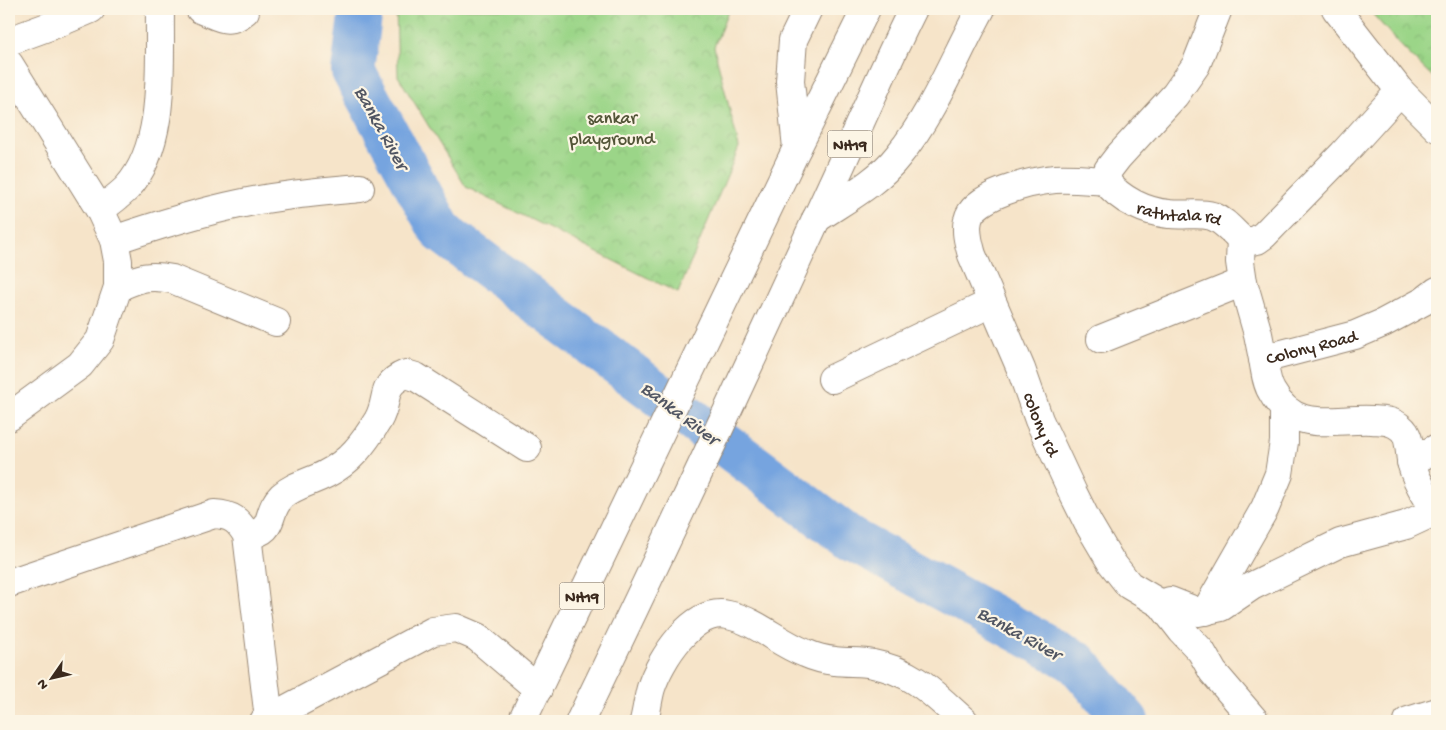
<svg xmlns="http://www.w3.org/2000/svg" width="1446" height="730" viewBox="0 0 1446 730" font-family="'Gochi Hand',sans-serif">
<style>
.park{fill:url(#park-crowns);stroke:#6b8053}
.lines{fill:none;stroke-linecap:round;stroke-linejoin:round}
.river{stroke:#76a4df;stroke-width:44}
.street-casing{stroke:#988774;stroke-width:30}
.secondary-casing{stroke:#988774;stroke-width:30}
.highway-casing{stroke:#988774;stroke-width:30}
.street{stroke:#fff;stroke-width:28}
.secondary{stroke:#fff;stroke-width:28}
.highway{stroke:#fff;stroke-width:28}
.labels{text-anchor:middle;stroke-width:4.5;stroke-linejoin:round;paint-order:stroke}
.shield{fill:#fcf5e5;stroke:#75675a;stroke-width:1}
.shield-label{font-size:16px;font-weight:bold;fill:#3b2a1e}
.park-label{font-size:18px;fill:#535538;stroke:#fcf5e5}
.street-label{font-size:18px;fill:#3b2a1e;stroke:#fcf5e5}
.water-label{font-size:19px;font-style:italic;fill:#505562;stroke:#fcf5e5}
</style>
<defs>
<pattern id="park-crowns" width="20" height="18" patternUnits="userSpaceOnUse" patternTransform="scale(1.25)"><rect width="20" height="18" fill="#9bd588"/><path d="M2 6a3 3 0 1 1 6 0M12 15a3 3 0 1 1 6 0" fill="none" stroke="#86b775"/></pattern>
</defs>
<rect width="100%" height="100%" fill="#fcf5e5"/>
<filter id="ink" filterUnits="userSpaceOnUse"><feTurbulence type="fractalNoise" baseFrequency=".02" numOctaves="2"/><feDisplacementMap in="SourceGraphic" scale="10" xChannelSelector="R" yChannelSelector="G"/><feConvolveMatrix kernelMatrix="1 2 1 2 8 2 1 2 1" color-interpolation-filters="sRGB"/></filter>
<filter id="wash" filterUnits="userSpaceOnUse"><feTurbulence type="fractalNoise" baseFrequency=".0096" numOctaves="4" result="noise"/><feDisplacementMap in="SourceGraphic" scale="20" xChannelSelector="R" yChannelSelector="G"/><feGaussianBlur stdDeviation="1.12" result="paint"/><feColorMatrix in="noise" values="0 0 0 0 0 0 0 0 0 0 0 0 0 0 0 0 0 1.4 0 .05"/><feComposite in="paint" operator="in"/></filter>
<g filter="url(#wash)">
<rect width="100%" height="100%" fill="#f6e4c9"/>
<!-- park -->
<g class="park">
<path d="M 396,9 L 729,9 L 714,47 L 739,147 L 678,293 L 466,187 L 398,76 Z"/>
<path d="M 1368,9 L 1437,9 L 1437,81 L 1405,50 Z"/>
</g>
<g class="lines">
<!-- river -->
<path class="river" d="M 361,9 L 353,71 L 441,231 L 851,539 L 1076,662 L 1127,721"/>
</g>
</g>
<g filter="url(#ink)">
<g class="lines">
<!-- street casing -->
<g class="street-casing">
<g id="street">
<path d="M 200,9 C 219,16 228,26 245,11 L 245,9"/>
<path id="s1" d="M 1218,9 L 1196,65 L 1175,95 L 1118,157 L 1108,170 L 1106,181 C 1120,200 1146,212 1169,214 C 1183,216 1199,212 1212,216 C 1226,221 1234,234 1245,242 L 1257,240 L 1264,235 L 1343,154 L 1400,91"/>
<path d="M 9,41 L 58,23 L 91,9"/>
<path d="M 9,64 L 100,210 L 114,240 L 118,261 L 118,287 L 100,340 L 80,365 L 9,417"/>
<path id="s2" d="M 1106,181 C 1089,180 1072,178 1055,179 C 1032,181 973,195 968,220 C 965,232 969,244 972,255 L 1021,369 L 1039,420 L 1073,493 L 1088,523 L 1111,562 L 1129,585 L 1161,604 L 1182,631 L 1201,651 L 1213,672 L 1255,721"/>
<path d="M 100,210 C 109,203 119,196 127,188 C 167,144 159,64 160,9"/>
<path d="M 1241,239 L 1240,262 L 1243,282 L 1258,334 L 1263,359"/>
<path d="M 114,240 C 155,226 196,213 239,204 C 279,195 319,192 360,188"/>
<path d="M 118,287 C 140,278 148,274 172,279 L 276,322"/>
<path d="M 1101,339 L 1243,282"/>
<path d="M 832,379 L 991,303"/>
<path d="M 1411,462 L 1437,448"/>
<path d="M 247,535 C 278,531 264,513 282,496 C 294,485 311,482 326,474 C 350,462 364,443 378,420 C 390,399 379,385 406,374 L 416,377 L 527,448"/>
<path d="M 9,583 L 214,514 C 232,515 238,520 247,535 L 269,719"/>
<path id="s3" d="M 1161,604 L 1170,601 L 1198,612 L 1221,607 L 1252,586 L 1340,543 L 1406,525 L 1436,511 C 1426,496 1414,478 1411,460 C 1409,449 1410,435 1401,428 C 1392,420 1383,421 1372,420 C 1333,418 1295,434 1272,392 C 1266,383 1265,369 1263,359 L 1355,335 L 1383,323 L 1424,301 L 1437,291"/>
<path d="M 1206,611 L 1265,508 L 1279,474 L 1284,442 L 1284,410"/>
<path d="M 264,721 L 433,631 L 456,628 L 477,637 L 538,689"/>
<path d="M 644,721 C 647,710 648,698 651,688 C 660,660 693,607 728,615 C 757,621 778,643 805,653 C 814,657 825,660 835,661 C 847,663 860,661 873,664 C 915,672 933,694 964,721"/>
<path d="M 1408,721 L 1437,712"/>
</g>
</g>
<!-- secondary casing -->
<g class="secondary-casing">
<g id="secondary">
<path d="M 1336,9 L 1400,91 L 1437,128"/>
<path d="M 797,148 L 790,81 L 793,40 L 808,9"/>
<path d="M 816,219 C 844,200 877,183 898,156 C 934,112 954,58 981,9"/>
</g>
</g>
<!-- highway casing -->
<g class="highway-casing">
<g id="highway">
<path d="M 522,721 L 797,148 L 866,9"/>
<path d="M 580,721 C 668,540 753,357 837,174 C 862,119 886,63 913,9"/>
</g>
</g>
<!-- street -->
<use href="#street" class="street"/>
<!-- secondary -->
<use href="#secondary" class="secondary"/>
<!-- highway -->
<use href="#highway" class="highway"/>
</g>
</g>
<g class="labels">
<!-- shield labels -->
<g class="shield">
<rect x="827.5" y="130.5" width="45" height="27" rx="4"/>
<rect x="559.5" y="582.5" width="45" height="27" rx="4"/>
</g>
<g class="shield-label">
<text x="850" y="150">NH19</text>
<text x="582" y="602">NH19</text>
</g>
<!-- park labels -->
<g class="park-label">
<text x="612" y="123">sankar<tspan x="612" dy="21">playground</tspan></text>
</g>
<!-- street labels -->
<g class="street-label">
<text dy="6" stroke="none"><textPath href="#s1" startOffset="292">rathtala rd</textPath></text>
<text dy="6" stroke="none"><textPath href="#s3" startOffset="618">Colony Road</textPath></text>
<text dy="6" stroke="none"><textPath href="#s2" startOffset="370">colony rd</textPath></text>
</g>
<!-- water labels -->
<g class="water-label">
<text transform="translate(383 127) rotate(61)" y="7">Banka River</text>
<text transform="translate(681 412) rotate(37)" y="7">Banka River</text>
<text transform="translate(1020 632) rotate(29)" y="7">Banka River</text>
</g>
</g>
<!-- margin -->
<rect width="1446" height="730" fill="none" stroke="#fcf5e5" stroke-width="30"/>
<!-- north arrow -->
<g transform="translate(52 678) rotate(236)" stroke="#fcf5e5" stroke-width="4" paint-order="stroke">
<path d="M0-4L9 19L0 12L-9 19Z" fill="#3b2a1e"/>
<text y="-8" font-size="14" font-weight="bold" text-anchor="middle" fill="#3b2a1e">N</text>
</g>
</svg>
